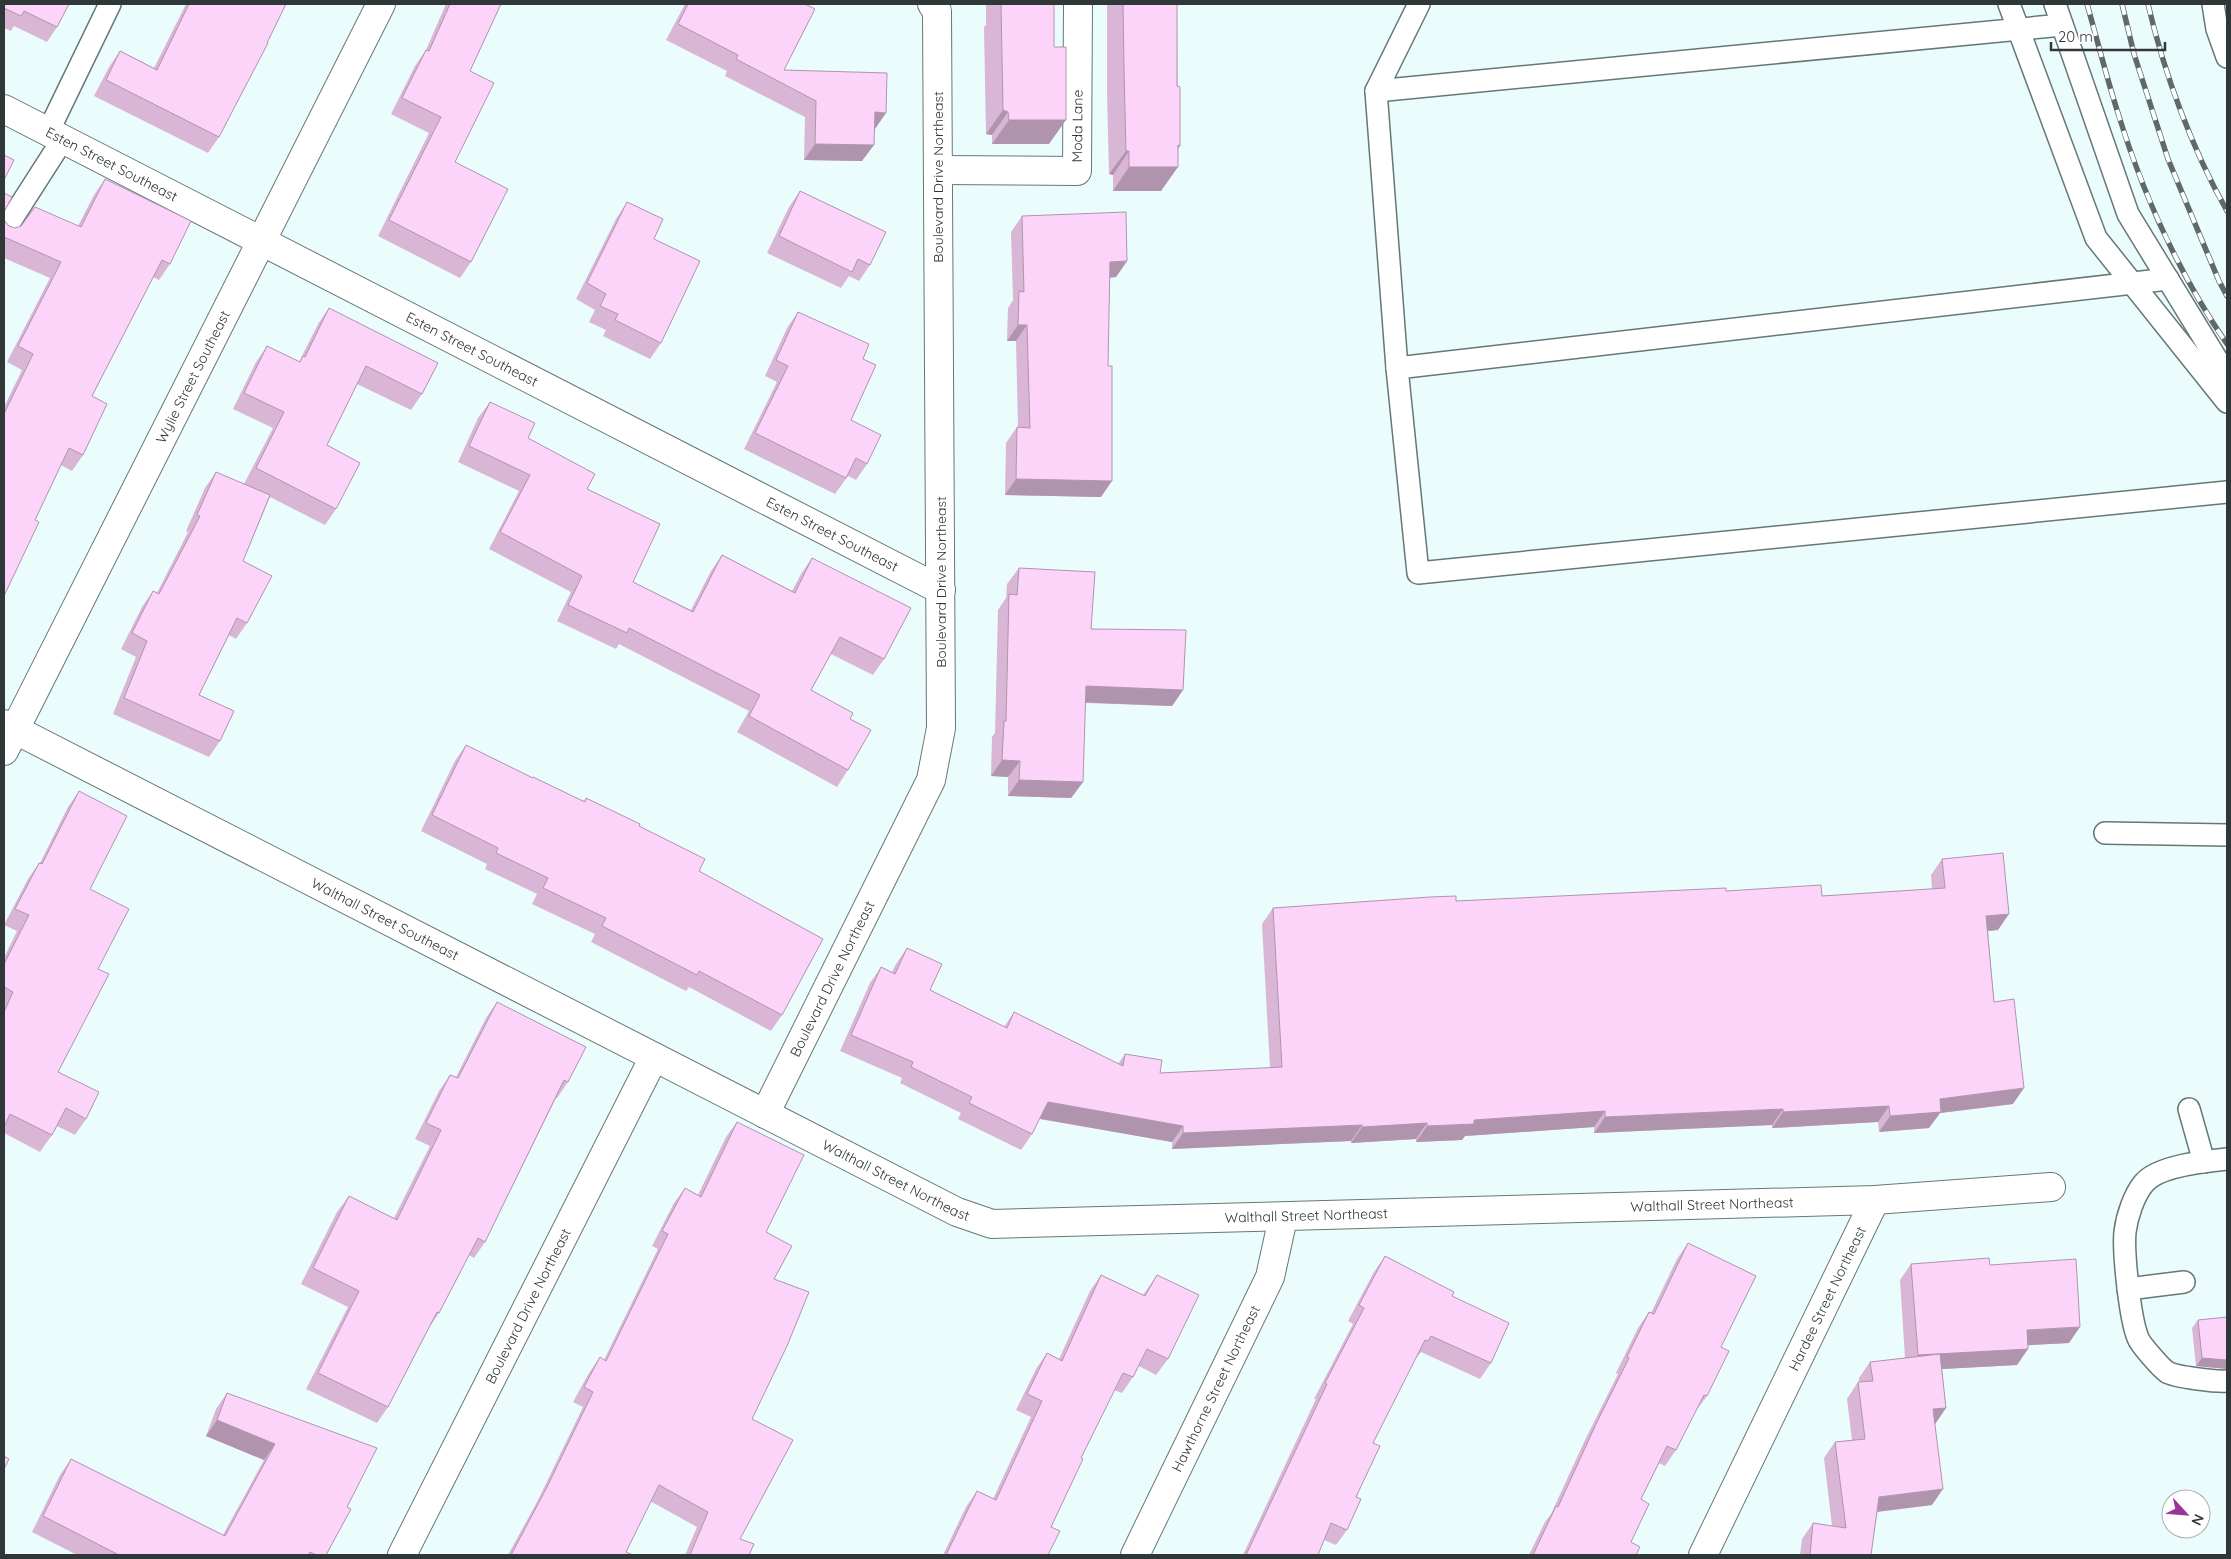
<svg xmlns="http://www.w3.org/2000/svg" width="2231" height="1559" viewBox="0 0 2231 1559" font-family="Quicksand,sans-serif">
<style>
.lines{fill:none;stroke-linecap:round;stroke-linejoin:round}
.lane-casing{stroke:#677778;stroke-width:24}
.street-casing{stroke:#677778;stroke-width:30}
.lane{stroke:#fff;stroke-width:21}
.street{stroke:#fff;stroke-width:28}
.rail-casing{stroke:#5f696a;stroke-width:5.5}
.rail{stroke:#fff;stroke-width:4;stroke-dasharray:11;stroke-linecap:butt}
.wall{fill:#d9b6d6}
.shaded-wall{fill:#b094ae}
.building{fill:#fcd4f9;stroke:#b094ae}
.labels{text-anchor:middle;stroke-width:4;stroke-linejoin:round;paint-order:stroke}
.street-label{font-size:14px;fill:#303738;stroke:#fff}
</style>
<rect width="100%" height="100%" fill="#ebfcfd"/>
<g class="lines">
<!-- lane casing -->
<g class="lane-casing">
<g id="lane">
<path d="M 1419,4 L 1376,91 L 1397,368 L 1418,573 L 2227,492"/>
<path d="M 2009,4 L 2096,238 L 2227,402"/>
<path d="M 2055,4 L 2128,214 L 2227,376"/>
<path d="M 2213,4 L 2217,29 L 2227,57"/>
<path d="M 1376,91 L 2062,25"/>
<path d="M 48,132 L 110,4"/>
<path d="M 4,231 L 63,139"/>
<path d="M 1397,368 L 2168,279"/>
<path d="M 2105,833 L 2227,835"/>
<path d="M 2189,1109 L 2204,1162"/>
<path d="M 2227,1159 C 2206,1161 2158,1166 2144,1183 C 2134,1195 2127,1216 2125,1232 C 2123,1252 2130,1319 2138,1338 C 2140,1344 2161,1368 2167,1372 C 2175,1377 2217,1382 2227,1381"/>
<path d="M 2128,1289 L 2184,1282"/>
</g>
</g>
<!-- street casing -->
<g class="street-casing">
<g id="street">
<path id="s1" d="M 4,109 L 941,590"/>
<path id="s2" d="M 938,170 L 1077,171 L 1078,4"/>
<path id="s3" d="M 4,724 L 957,1212 L 992,1224 L 1875,1200 L 2051,1187"/>
<path id="s4" d="M 4,751 L 381,4"/>
<path id="s5" d="M 765,1114 L 931,780 L 941,728 L 937,11 L 932,4"/>
<path id="s6" d="M 402,1555 L 654,1057"/>
<path id="s7" d="M 1135,1555 L 1270,1277 L 1283,1218"/>
<path id="s8" d="M 1703,1555 L 1875,1200"/>
</g>
</g>
<!-- lane -->
<use href="#lane" class="lane"/>
<!-- street -->
<use href="#street" class="street"/>
<!-- rail casing -->
<g class="rail-casing">
<g id="rail">
<path d="M 2087,4 C 2097,39 2106,75 2117,110 C 2142,192 2179,274 2227,344"/>
<path d="M 2122,4 L 2134,54 L 2168,159 L 2219,281 L 2227,296"/>
<path d="M 2148,4 C 2164,73 2192,149 2227,211"/>
</g>
</g>
<!-- rail -->
<use href="#rail" class="rail"/>
</g>
<!-- wall -->
<g class="wall">
<path d="M 4,4 L 69,4 L 57,27 L 47,42 L 14,26 L 11,31 L 4,28 Z"/>
<path d="M 186,4 L 286,4 L 219,137 L 208,153 L 94,96 L 109,67 L 120,51 L 154,68 Z"/>
<path d="M 446,4 L 501,4 L 470,71 L 455,162 L 471,262 L 460,278 L 378,236 L 429,133 L 391,114 L 415,66 L 426,50 Z"/>
<path d="M 685,4 L 805,4 L 784,70 L 875,129 L 862,161 L 804,160 L 805,117 L 725,76 L 727,71 L 666,40 Z"/>
<path d="M 986,4 L 1054,4 L 1049,144 L 992,144 L 992,135 L 986,134 L 984,27 L 986,25 Z"/>
<path d="M 1107,4 L 1177,4 L 1178,150 L 1161,191 L 1113,191 L 1113,175 L 1109,174 L 1107,93 Z"/>
<path d="M 105,179 L 170,264 L 159,280 L 153,277 L 92,396 L 83,455 L 72,471 L 61,465 L 35,520 L 4,596 L 4,407 L 22,370 L 7,362 L 50,278 L 4,258 L 4,220 L 9,226 L 15,228 L 78,226 L 94,195 Z"/>
<path d="M 800,191 L 870,265 L 859,281 L 849,276 L 841,288 L 767,253 L 789,207 Z"/>
<path d="M 627,202 L 654,239 L 661,343 L 650,359 L 603,336 L 606,330 L 589,322 L 595,310 L 576,299 L 616,219 Z"/>
<path d="M 1022,216 L 1127,261 L 1116,277 L 1110,278 L 1101,497 L 1005,495 L 1006,443 L 1017,427 L 1018,427 L 1016,341 L 1007,341 L 1008,308 L 1013,300 L 1011,232 Z"/>
<path d="M 329,308 L 422,394 L 411,410 L 357,384 L 327,445 L 336,509 L 325,525 L 270,497 L 243,561 L 247,623 L 236,639 L 229,635 L 199,695 L 220,741 L 209,757 L 113,714 L 136,657 L 121,649 L 142,607 L 153,591 L 157,593 L 188,532 L 186,531 L 205,488 L 216,472 L 244,484 L 273,428 L 233,409 L 256,362 L 267,346 L 299,362 L 318,324 Z"/>
<path d="M 798,312 L 863,359 L 851,420 L 867,464 L 856,480 L 848,476 L 835,494 L 744,449 L 777,382 L 765,376 L 787,328 Z"/>
<path d="M 490,402 L 528,438 L 587,489 L 633,582 L 691,610 L 711,571 L 722,555 L 792,591 L 801,574 L 812,558 L 884,659 L 873,675 L 831,654 L 811,690 L 850,719 L 848,770 L 837,787 L 737,732 L 749,711 L 619,644 L 616,649 L 557,621 L 571,592 L 489,549 L 519,491 L 458,462 L 478,418 Z"/>
<path d="M 1019,568 L 1091,629 L 1183,690 L 1172,706 L 1085,703 L 1083,782 L 1071,798 L 1008,796 L 1008,777 L 991,776 L 992,737 L 995,733 L 998,610 L 1006,598 L 1007,584 Z"/>
<path d="M 466,745 L 532,778 L 584,801 L 586,798 L 639,826 L 699,871 L 782,1015 L 771,1031 L 689,987 L 686,991 L 591,942 L 595,934 L 532,904 L 537,894 L 485,869 L 487,864 L 421,831 L 455,761 Z"/>
<path d="M 79,791 L 90,889 L 98,969 L 58,1072 L 86,1119 L 75,1135 L 57,1126 L 52,1135 L 40,1152 L 4,1133 L 4,958 L 17,931 L 4,925 L 28,879 L 39,863 L 40,863 L 68,807 Z"/>
<path d="M 1942,859 L 1998,930 L 1988,931 L 1994,1002 L 2013,1104 L 1940,1113 L 1929,1128 L 1879,1132 L 1878,1122 L 1772,1128 L 1772,1125 L 1594,1133 L 1594,1127 L 1465,1136 L 1462,1140 L 1416,1142 L 1416,1139 L 1351,1143 L 1351,1141 L 1172,1149 L 1172,1142 L 1039,1119 L 1032,1134 L 1021,1150 L 958,1119 L 961,1113 L 900,1083 L 902,1078 L 840,1051 L 870,983 L 881,967 L 892,972 L 896,964 L 907,948 L 930,990 L 1004,1027 L 1014,1012 L 1118,1064 L 1125,1054 L 1160,1073 L 1270,1068 L 1262,924 L 1273,908 L 1726,891 L 1822,896 L 1932,889 L 1931,875 Z"/>
<path d="M 497,1002 L 568,1082 L 557,1098 L 556,1098 L 485,1242 L 474,1258 L 469,1255 L 439,1313 L 428,1329 L 388,1407 L 377,1423 L 306,1389 L 348,1307 L 301,1284 L 337,1212 L 349,1196 L 394,1218 L 430,1146 L 415,1139 L 439,1091 L 450,1075 L 456,1077 L 486,1018 Z"/>
<path d="M 737,1122 L 766,1232 L 774,1279 L 752,1419 L 740,1539 L 749,1555 L 685,1555 L 697,1527 L 650,1501 L 626,1552 L 633,1555 L 508,1555 L 537,1502 L 583,1407 L 573,1402 L 589,1373 L 600,1357 L 604,1360 L 658,1249 L 652,1246 L 674,1203 L 685,1188 L 698,1195 L 726,1137 Z"/>
<path d="M 1688,1243 L 1721,1347 L 1707,1396 L 1695,1412 L 1676,1450 L 1665,1466 L 1659,1463 L 1641,1499 L 1631,1542 L 1636,1555 L 1529,1555 L 1545,1522 L 1551,1514 L 1585,1440 L 1618,1374 L 1616,1373 L 1638,1328 L 1649,1312 L 1651,1313 L 1677,1259 Z"/>
<path d="M 1385,1256 L 1452,1296 L 1491,1363 L 1480,1379 L 1421,1352 L 1417,1357 L 1416,1357 L 1373,1443 L 1347,1530 L 1336,1545 L 1324,1540 L 1318,1555 L 1243,1555 L 1316,1399 L 1314,1399 L 1353,1324 L 1348,1321 L 1374,1272 Z"/>
<path d="M 1911,1264 L 2069,1343 L 2028,1345 L 2028,1349 L 2017,1365 L 1942,1369 L 1946,1408 L 1935,1424 L 1932,1505 L 1877,1512 L 1871,1555 L 1800,1555 L 1802,1539 L 1813,1523 L 1832,1526 L 1824,1458 L 1835,1442 L 1852,1440 L 1847,1399 L 1858,1382 L 1859,1382 L 1859,1378 L 1870,1362 L 1905,1358 L 1900,1280 Z"/>
<path d="M 1101,1275 L 1143,1295 L 1157,1275 L 1168,1359 L 1156,1375 L 1139,1366 L 1133,1377 L 1122,1393 L 1114,1390 L 1081,1458 L 1051,1527 L 1048,1555 L 943,1555 L 966,1507 L 977,1491 L 993,1499 L 1031,1417 L 1016,1410 L 1036,1369 L 1047,1353 L 1059,1359 L 1090,1291 Z"/>
<path d="M 2198,1320 L 2227,1369 L 2196,1366 L 2192,1328 Z"/>
<path d="M 227,1393 L 347,1507 L 326,1555 L 77,1555 L 32,1532 L 60,1475 L 71,1459 L 223,1535 L 264,1460 L 206,1436 L 216,1409 Z"/>
</g>
<!-- shaded-wall -->
<g class="shaded-wall">
<path d="M 1003,110 L 1008,112 L 992,135 L 986,134 Z"/>
<path d="M 875,112 L 886,113 L 875,129 L 864,128 Z"/>
<path d="M 1009,120 L 1066,120 L 1049,144 L 992,144 Z"/>
<path d="M 815,144 L 874,145 L 862,161 L 804,160 Z"/>
<path d="M 1178,145 L 1180,146 L 1165,167 L 1178,167 L 1161,191 L 1113,191 L 1129,167 Z"/>
<path d="M 1126,151 L 1129,151 L 1113,175 L 1109,174 Z"/>
<path d="M 1127,261 L 1116,277 L 1099,278 L 1110,262 Z"/>
<path d="M 1018,325 L 1027,325 L 1016,341 L 1007,341 Z"/>
<path d="M 1016,479 L 1112,481 L 1101,497 L 1005,495 Z"/>
<path d="M 1086,686 L 1183,690 L 1172,706 L 1074,702 Z"/>
<path d="M 1002,760 L 1020,761 L 1008,777 L 991,776 Z"/>
<path d="M 1019,780 L 1083,782 L 1071,798 L 1008,796 Z"/>
<path d="M 2009,914 L 1998,930 L 1975,932 L 1986,916 Z"/>
<path d="M 2024,1088 L 2013,1104 L 1940,1113 L 1929,1128 L 1879,1132 L 1890,1116 L 1940,1099 Z"/>
<path d="M 1048,1102 L 1183,1126 L 1172,1142 L 1036,1118 Z"/>
<path d="M 1889,1106 L 1878,1122 L 1772,1128 L 1783,1112 Z"/>
<path d="M 1783,1109 L 1772,1125 L 1594,1133 L 1605,1117 Z"/>
<path d="M 1605,1111 L 1594,1127 L 1465,1136 L 1462,1140 L 1416,1142 L 1427,1126 L 1474,1120 Z"/>
<path d="M 1427,1123 L 1416,1139 L 1351,1143 L 1362,1127 Z"/>
<path d="M 1362,1125 L 1351,1141 L 1172,1149 L 1183,1133 Z"/>
<path d="M 2080,1327 L 2069,1343 L 2015,1346 L 2027,1330 Z"/>
<path d="M 2028,1349 L 2017,1365 L 1906,1371 L 1918,1355 Z"/>
<path d="M 2202,1358 L 2227,1360 L 2227,1369 L 2196,1366 Z"/>
<path d="M 1946,1408 L 1935,1424 L 1922,1425 L 1933,1409 Z"/>
<path d="M 217,1420 L 275,1444 L 264,1460 L 206,1436 Z"/>
<path d="M 1943,1489 L 1932,1505 L 1867,1513 L 1879,1497 Z"/>
</g>
<!-- building -->
<g class="building">
<path d="M 4,4 L 69,4 L 57,27 L 24,11 L 21,16 L 4,8 Z"/>
<path d="M 189,4 L 286,4 L 267,43 L 268,43 L 219,137 L 106,80 L 120,51 L 157,70 Z"/>
<path d="M 450,4 L 501,4 L 470,71 L 494,83 L 455,162 L 508,189 L 471,262 L 389,220 L 441,117 L 402,98 L 426,50 L 429,51 Z"/>
<path d="M 688,4 L 805,4 L 815,9 L 784,70 L 887,73 L 886,113 L 875,112 L 874,145 L 815,144 L 816,101 L 736,59 L 738,55 L 678,24 Z"/>
<path d="M 1001,4 L 1054,4 L 1054,47 L 1066,47 L 1066,120 L 1009,120 L 1008,112 L 1003,110 Z"/>
<path d="M 1123,4 L 1177,4 L 1177,86 L 1180,87 L 1180,146 L 1178,145 L 1178,167 L 1129,167 L 1129,151 L 1126,151 L 1124,69 Z"/>
<path d="M 4,155 L 14,160 L 4,180 Z"/>
<path d="M 105,179 L 191,221 L 170,264 L 162,260 L 92,396 L 107,404 L 83,455 L 69,448 L 35,520 L 39,522 L 4,596 L 4,414 L 33,354 L 18,346 L 61,262 L 4,237 L 4,220 L 9,226 L 15,228 L 21,226 L 35,207 L 81,227 Z"/>
<path d="M 800,191 L 886,232 L 870,265 L 858,259 L 852,272 L 779,236 Z"/>
<path d="M 4,193 L 12,197 L 4,212 Z"/>
<path d="M 627,202 L 663,219 L 654,239 L 700,261 L 661,343 L 615,320 L 618,314 L 600,306 L 606,294 L 587,283 Z"/>
<path d="M 1126,212 L 1127,261 L 1110,262 L 1108,366 L 1112,366 L 1112,481 L 1016,479 L 1017,427 L 1030,428 L 1027,325 L 1018,325 L 1019,291 L 1024,292 L 1022,216 Z"/>
<path d="M 329,308 L 438,363 L 422,394 L 366,366 L 327,445 L 360,463 L 336,509 L 256,468 L 284,412 L 244,393 L 267,346 L 300,362 L 303,356 L 305,357 Z"/>
<path d="M 798,312 L 869,344 L 863,359 L 876,365 L 851,420 L 881,435 L 867,464 L 856,458 L 846,478 L 755,433 L 788,366 L 776,360 Z"/>
<path d="M 490,402 L 535,423 L 528,438 L 595,474 L 587,489 L 660,524 L 633,582 L 693,612 L 722,555 L 795,593 L 812,558 L 911,608 L 884,659 L 840,637 L 811,690 L 853,713 L 850,719 L 871,730 L 848,770 L 749,716 L 760,695 L 629,628 L 627,633 L 568,605 L 582,576 L 500,532 L 530,475 L 469,446 Z"/>
<path d="M 216,472 L 270,495 L 243,561 L 272,576 L 247,623 L 237,618 L 199,695 L 234,711 L 220,741 L 124,698 L 147,641 L 132,633 L 153,591 L 159,594 L 200,516 L 197,515 Z"/>
<path d="M 1019,568 L 1095,572 L 1091,629 L 1186,630 L 1183,690 L 1086,686 L 1083,782 L 1019,780 L 1020,761 L 1002,760 L 1004,721 L 1006,721 L 1009,594 L 1017,595 Z"/>
<path d="M 466,745 L 533,778 L 533,777 L 585,802 L 586,798 L 640,824 L 639,826 L 705,859 L 699,871 L 823,939 L 782,1015 L 699,971 L 697,975 L 602,926 L 606,918 L 543,888 L 548,878 L 496,853 L 498,848 L 432,815 Z"/>
<path d="M 79,791 L 127,816 L 90,889 L 129,909 L 98,969 L 109,974 L 58,1072 L 99,1092 L 86,1119 L 66,1108 L 52,1135 L 10,1114 L 4,1127 L 4,1012 L 13,992 L 4,987 L 4,964 L 29,915 L 15,909 L 39,863 L 42,864 Z"/>
<path d="M 2003,853 L 2009,914 L 1986,916 L 1994,1002 L 2014,999 L 2024,1088 L 1940,1099 L 1941,1112 L 1890,1116 L 1889,1106 L 1783,1112 L 1783,1109 L 1605,1117 L 1605,1111 L 1474,1120 L 1474,1124 L 1427,1126 L 1427,1123 L 1362,1127 L 1362,1125 L 1183,1133 L 1183,1126 L 1048,1102 L 1032,1134 L 969,1103 L 972,1097 L 911,1067 L 913,1062 L 851,1035 L 881,967 L 895,974 L 907,948 L 942,964 L 930,990 L 1007,1028 L 1014,1012 L 1123,1066 L 1125,1054 L 1162,1060 L 1160,1073 L 1282,1067 L 1273,908 L 1430,897 L 1456,896 L 1456,901 L 1726,888 L 1726,891 L 1821,885 L 1822,896 L 1945,888 L 1942,859 Z"/>
<path d="M 497,1002 L 586,1047 L 568,1082 L 564,1080 L 485,1242 L 478,1238 L 439,1313 L 437,1312 L 388,1407 L 318,1373 L 359,1291 L 313,1268 L 349,1196 L 397,1220 L 441,1130 L 426,1123 L 450,1075 L 458,1078 Z"/>
<path d="M 737,1122 L 804,1155 L 766,1232 L 792,1246 L 774,1279 L 809,1292 L 787,1346 L 752,1419 L 793,1440 L 740,1539 L 754,1544 L 749,1555 L 690,1555 L 708,1512 L 659,1485 L 626,1552 L 633,1555 L 511,1555 L 547,1487 L 593,1392 L 584,1387 L 600,1357 L 606,1361 L 668,1234 L 662,1231 L 685,1188 L 701,1197 Z"/>
<path d="M 1688,1243 L 1756,1276 L 1721,1347 L 1729,1351 L 1707,1396 L 1704,1395 L 1676,1450 L 1667,1446 L 1641,1499 L 1649,1504 L 1631,1542 L 1640,1547 L 1636,1555 L 1533,1555 L 1556,1506 L 1558,1507 L 1596,1424 L 1629,1358 L 1627,1357 L 1649,1312 L 1654,1314 Z"/>
<path d="M 1385,1256 L 1454,1292 L 1452,1296 L 1509,1323 L 1491,1363 L 1431,1336 L 1428,1341 L 1425,1340 L 1373,1443 L 1380,1446 L 1356,1497 L 1361,1499 L 1347,1530 L 1331,1523 L 1318,1555 L 1246,1555 L 1327,1384 L 1325,1383 L 1364,1308 L 1359,1305 Z"/>
<path d="M 1989,1258 L 1990,1265 L 2076,1259 L 2080,1327 L 2027,1330 L 2028,1349 L 1918,1355 L 1911,1264 Z"/>
<path d="M 1101,1275 L 1145,1296 L 1157,1275 L 1199,1295 L 1168,1359 L 1147,1349 L 1133,1377 L 1123,1373 L 1081,1458 L 1083,1459 L 1051,1527 L 1060,1531 L 1048,1555 L 946,1555 L 977,1491 L 996,1500 L 1042,1401 L 1027,1394 L 1047,1353 L 1062,1361 Z"/>
<path d="M 2227,1317 L 2227,1360 L 2202,1358 L 2198,1320 Z"/>
<path d="M 1940,1354 L 1946,1408 L 1933,1409 L 1943,1489 L 1879,1497 L 1871,1555 L 1810,1555 L 1813,1523 L 1846,1528 L 1835,1442 L 1865,1439 L 1858,1382 L 1873,1381 L 1870,1362 Z"/>
<path d="M 227,1393 L 377,1448 L 347,1507 L 351,1509 L 326,1555 L 316,1555 L 310,1552 L 308,1555 L 119,1555 L 43,1516 L 71,1459 L 225,1536 L 275,1444 L 217,1420 Z"/>
<path d="M 4,1456 L 9,1459 L 4,1469 Z"/>
</g>
<g class="labels">
<!-- street labels -->
<g class="street-label">
<text dy="5" stroke="none"><textPath href="#s2" startOffset="184">Moda Lane</textPath></text>
<text dy="5" stroke="none"><textPath href="#s1" startOffset="121">Esten Street Southeast</textPath></text>
<text transform="translate(938 177) rotate(-90)" y="5">Boulevard Drive Northeast</text>
<text dy="5" stroke="none"><textPath href="#s1" startOffset="526">Esten Street Southeast</textPath></text>
<text dy="5" stroke="none"><textPath href="#s4" startOffset="419">Wylie Street Southeast</textPath></text>
<text dy="5" stroke="none"><textPath href="#s1" startOffset="931">Esten Street Southeast</textPath></text>
<text transform="translate(941 582) rotate(-90)" y="5">Boulevard Drive Northeast</text>
<text dy="5" stroke="none"><textPath href="#s3" startOffset="428">Walthall Street Southeast</textPath></text>
<text dy="5" stroke="none"><textPath href="#s5" startOffset="151">Boulevard Drive Northeast</textPath></text>
<text dy="5" stroke="none"><textPath href="#s3" startOffset="1002">Walthall Street Northeast</textPath></text>
<text dy="5" stroke="none"><textPath href="#s3" startOffset="1828">Walthall Street Northeast</textPath></text>
<text dy="5" stroke="none"><textPath href="#s3" startOffset="1422">Walthall Street Northeast</textPath></text>
<text dy="5" stroke="none"><textPath href="#s8" startOffset="285">Hardee Street Northeast</textPath></text>
<text dy="5" stroke="none"><textPath href="#s6" startOffset="279">Boulevard Drive Northeast</textPath></text>
<text dy="5" stroke="none"><textPath href="#s7" startOffset="185">Hawthorne Street Northeast</textPath></text>
</g>
</g>
<!-- border -->
<rect width="2231" height="1559" fill="none" stroke="#303738" stroke-width="10"/>
<!-- north arrow -->
<g transform="translate(2186 1514) rotate(116)"><circle r="24" fill="#ffffff" stroke="#acafaf"/>
<path d="M0-4L9 19L0 12L-9 19Z" fill="#9a3498"/>
<text y="-8" font-size="14" font-weight="bold" text-anchor="middle" fill="#303738">N</text>
</g>
<!-- scale -->
<path d="M2051 42v8h114v-8" fill="none" stroke="#303738" stroke-width="2.5"/>
<text x="2058" y="42" font-size="15" fill="#303738" stroke="#ffffff" stroke-width="4" paint-order="stroke">20 m</text>
</svg>
